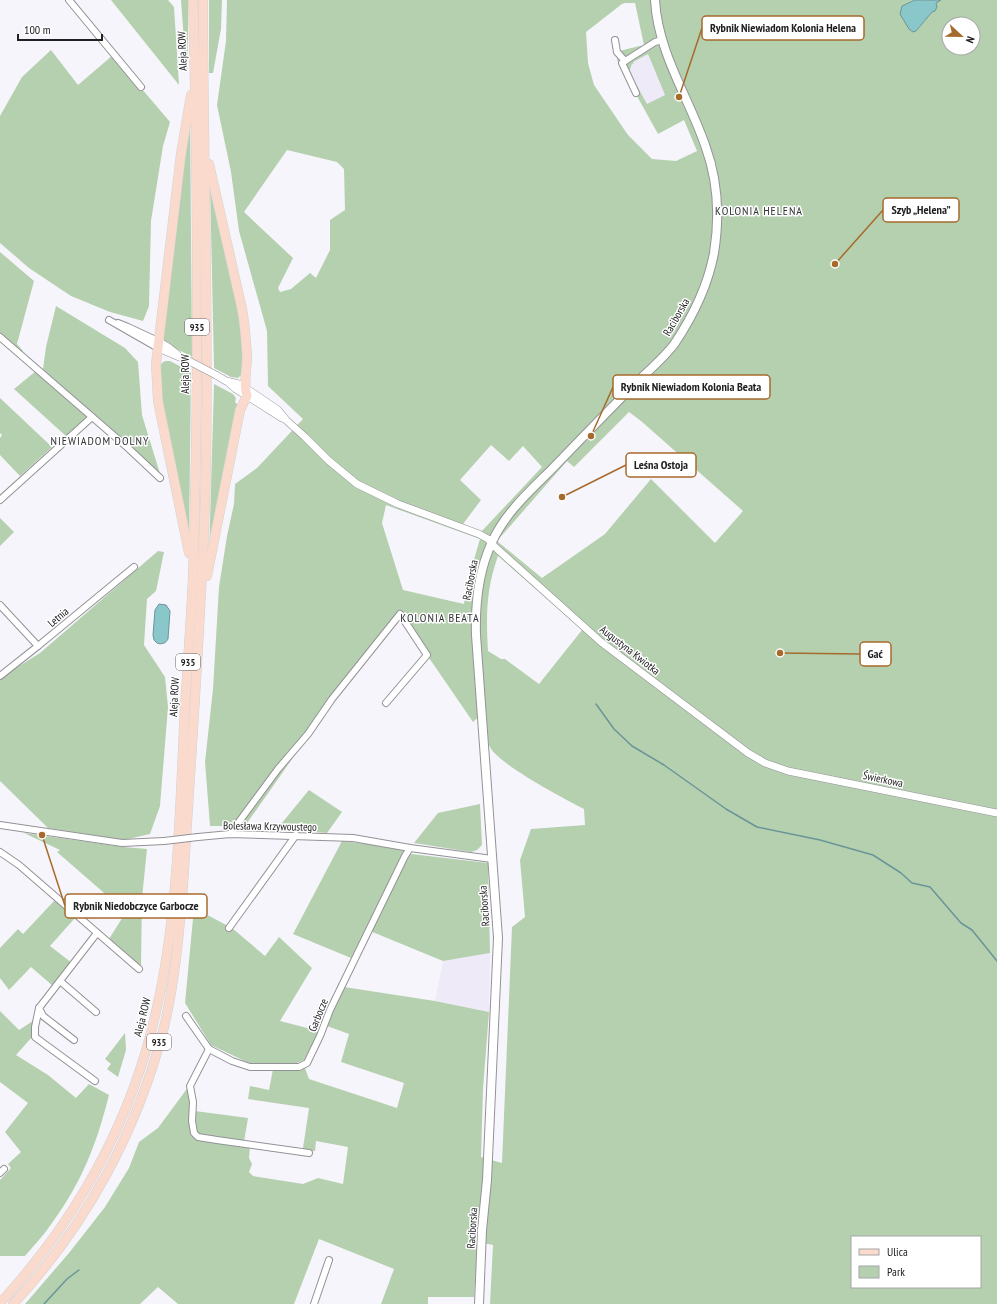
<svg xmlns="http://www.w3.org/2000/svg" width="997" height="1304" viewBox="0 0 997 1304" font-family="'PT Sans Narrow',sans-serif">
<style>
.built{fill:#efeaf8}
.green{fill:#b5d0ae;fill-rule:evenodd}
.water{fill:#8ac7cb;stroke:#6a9598}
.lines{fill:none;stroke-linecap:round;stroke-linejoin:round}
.stream{stroke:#6a9598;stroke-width:1.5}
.minor-casing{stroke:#949298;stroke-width:8}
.tertiary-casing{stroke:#949298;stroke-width:8}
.secondary-casing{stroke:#949298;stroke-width:10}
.primary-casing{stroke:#d3d2d3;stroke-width:10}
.minor{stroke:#fff;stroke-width:6}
.tertiary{stroke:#fff;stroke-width:7}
.secondary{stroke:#fff;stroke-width:8}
.primary{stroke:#fadacd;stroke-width:9}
.minor-bridge-casing{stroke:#949298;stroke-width:8;stroke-linecap:butt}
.tertiary-bridge-casing{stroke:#949298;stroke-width:8;stroke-linecap:butt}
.minor-bridge{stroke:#fff;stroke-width:6}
.tertiary-bridge{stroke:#fff;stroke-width:7}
.labels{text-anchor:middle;stroke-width:3;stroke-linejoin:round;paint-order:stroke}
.shield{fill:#fff;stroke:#646364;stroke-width:1}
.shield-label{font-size:10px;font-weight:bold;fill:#212022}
.street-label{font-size:11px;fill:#212022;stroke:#fff}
.neighbourhood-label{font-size:12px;letter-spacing:1px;fill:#333237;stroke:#fff}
.leader{fill:none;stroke:#a76a2d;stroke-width:1.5}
.callout-dot{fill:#a76a2d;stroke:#fff;stroke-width:1.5}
.callout{fill:#fff;stroke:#a76a2d;stroke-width:1.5}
.callout-label{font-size:12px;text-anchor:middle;font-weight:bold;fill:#212022}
</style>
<rect width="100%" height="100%" fill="#f7f5fc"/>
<!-- built -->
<g class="built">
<path d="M 648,54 L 665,95 L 647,105 L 629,72 L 633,62 Z"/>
<path d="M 490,953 L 489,1012 L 435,1001 L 443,961 Z"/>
</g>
<!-- green -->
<g class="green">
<path d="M 111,0 L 168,0 L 174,7 L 179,85 Z"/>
<path d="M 181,0 L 188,0 L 188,69 L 184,68 L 184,41 Z"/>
<path d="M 209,0 L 222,0 L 221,29 L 213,73 L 209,73 Z"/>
<path d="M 227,0 L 915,0 L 910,2 L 904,19 L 909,29 L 916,31 L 932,12 L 936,3 L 941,0 L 997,0 L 997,1304 L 490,1304 L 493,1245 L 478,1242 L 474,1297 L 428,1297 L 428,1304 L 381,1304 L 394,1269 L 319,1239 L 294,1304 L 178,1304 L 158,1287 L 140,1304 L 25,1304 L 69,1253 L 105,1207 L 129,1168 L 139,1142 L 158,1128 L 189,1086 L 193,1135 L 250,1147 L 249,1158 L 252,1164 L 249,1172 L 253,1176 L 303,1184 L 318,1178 L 343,1184 L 348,1147 L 316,1141 L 315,1151 L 292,1149 L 303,1148 L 309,1108 L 248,1099 L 250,1086 L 269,1090 L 273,1069 L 305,1068 L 309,1079 L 397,1108 L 404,1083 L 341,1062 L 349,1034 L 327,1026 L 344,987 L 435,1001 L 489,1012 L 483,1089 L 481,1157 L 502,1163 L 512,927 L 525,917 L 520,860 L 531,829 L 585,825 L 584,809 C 565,799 498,764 490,747 C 487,740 487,719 486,710 L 473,722 L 427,655 L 400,611 L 326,703 L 305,733 L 304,742 L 245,826 L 210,826 L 205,762 L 213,689 L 219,587 L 227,536 L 234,504 L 235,484 L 257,468 L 303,419 L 268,386 L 267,331 L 239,231 L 231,172 L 217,105 L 226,41 ZM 625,3 L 635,3 L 644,45 L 619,51 L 617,60 L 658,134 L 684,120 L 697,151 L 676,161 L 652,159 L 628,135 L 594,85 L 588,63 L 586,32 L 622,4 ZM 949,24 L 973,24 L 973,48 L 949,48 ZM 648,54 L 665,95 L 647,104 L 629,72 L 632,64 L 634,63 L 633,62 ZM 287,150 L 337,162 L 344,169 L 345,210 L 330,220 L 330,250 L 316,278 L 310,273 L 291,289 L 280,292 L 278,288 L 293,258 L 244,212 ZM 629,412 L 641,421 L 743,511 L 715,543 L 651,479 L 605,534 L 542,578 L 497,541 L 567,461 L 574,467 ZM 491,445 L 509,461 L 523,446 L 542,467 L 481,532 L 463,524 L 481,500 L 460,480 ZM 386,505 L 480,539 L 466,587 L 464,604 L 403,590 L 382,523 ZM 498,556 L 582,630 L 539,684 L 505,659 L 501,659 L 488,651 C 486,617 486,589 498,556 ZM 852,1237 L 980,1237 L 980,1287 L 852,1287 Z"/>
<path d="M 51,50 L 78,85 L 113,55 L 170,122 L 163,146 L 151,221 L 149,306 L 143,321 L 110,312 L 71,296 L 29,268 L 0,243 L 0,116 L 22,77 Z"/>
<path d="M 190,110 L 192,357 L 162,341 Z"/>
<path d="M 210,182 L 242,330 L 243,366 L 242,374 L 238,378 L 231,377 L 214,368 Z"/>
<path d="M 0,252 L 34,281 L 17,344 L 23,351 L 22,353 L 0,334 Z"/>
<path d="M 56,306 L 125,348 L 138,362 L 142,415 L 161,477 L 43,369 L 46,347 Z"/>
<path d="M 166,361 L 170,361 L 191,372 L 189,539 L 162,401 L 160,366 L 163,362 Z"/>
<path d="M 36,371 L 88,416 L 67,437 L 14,389 Z"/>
<path d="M 214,384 L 233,394 L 236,398 L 235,402 L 238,405 L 209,557 Z"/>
<path d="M 0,398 L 52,447 L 20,476 L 0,455 L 0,438 L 2,435 L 0,433 Z"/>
<path d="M 0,518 L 14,532 L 0,546 Z"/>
<path d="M 158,551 L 164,552 L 156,591 L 147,599 L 144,645 L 165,677 L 168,707 L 160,806 L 150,834 L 124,840 L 48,828 L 0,781 L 0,678 L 40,653 Z"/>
<path d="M 309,790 L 342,812 L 327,833 L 277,829 Z"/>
<path d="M 480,804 L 482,845 L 477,850 L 471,852 L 414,843 L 438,813 Z"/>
<path d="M 24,833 L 124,847 L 147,849 L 142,898 L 141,966 L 109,939 L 126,912 L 57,852 L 60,850 Z"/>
<path d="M 342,841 L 406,849 L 351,958 L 293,934 Z"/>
<path d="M 411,854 L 488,863 L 490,953 L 443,961 L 370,931 L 405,863 Z"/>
<path d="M 55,900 L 75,918 L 50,946 L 72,963 L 53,986 L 31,967 L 9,990 L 0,978 L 0,948 L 18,929 L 23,934 Z"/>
<path d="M 194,908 L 232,928 L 265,956 L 279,937 L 312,968 L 280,1021 L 319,1031 L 304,1060 L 297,1063 L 251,1064 L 211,1045 L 185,1003 Z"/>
<path d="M 0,1011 L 19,1030 L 33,1021 L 32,1037 L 16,1055 L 48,1075 L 76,1098 L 89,1084 L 109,1095 C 97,1143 82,1182 52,1223 C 44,1235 34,1245 25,1256 L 0,1256 L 0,1180 L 11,1168 L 8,1164 L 21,1152 L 5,1132 L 28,1103 L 0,1082 Z"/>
<path d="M 125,1033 L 126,1050 L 118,1077 L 107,1069 L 111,1064 L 105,1059 Z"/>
<path d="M 195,1111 L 248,1118 L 244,1142 L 201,1136 L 195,1132 Z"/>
</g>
<!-- water -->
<g class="water">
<path d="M 915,0 L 941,0 L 936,3 L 937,7 L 935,11 L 932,12 L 916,31 L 913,32 L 909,29 L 900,14 L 902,6 Z"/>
<path d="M 159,604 L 166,605 L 170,611 L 168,639 C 166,643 162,645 157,643 L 154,640 L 153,635 L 155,610 Z"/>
</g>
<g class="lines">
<!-- stream -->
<g class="stream">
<path d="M 596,704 L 614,729 L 632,746 L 664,765 L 726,809 L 757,827 L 820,840 L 873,855 L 901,873 L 912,883 L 930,887 L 961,923 L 972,930 L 997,961"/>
<path d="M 44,1304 L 67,1279 L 79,1270"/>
</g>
<!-- minor casing -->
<g class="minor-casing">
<g id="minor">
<path d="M 69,0 L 141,87"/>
<path d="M 615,40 L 617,52 L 625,61"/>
<path d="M 636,93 L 622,63 L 655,42 L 662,40"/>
<path d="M 109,320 L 158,348"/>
<path d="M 118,323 L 128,327 L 158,341"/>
<path d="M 0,337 L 128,448 L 160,478"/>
<path d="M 0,500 L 92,417"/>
<path d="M 0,605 L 38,646 L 134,567"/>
<path d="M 0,676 L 38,646"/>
<path d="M 0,825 L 122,843 L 164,841"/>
<path d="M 230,834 L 278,769 L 308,734 L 332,699 L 400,614 L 427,655 L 386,703"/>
<path d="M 198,837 L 230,834 L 353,838 L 410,848 L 492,859"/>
<path d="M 0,852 L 19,865 L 139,969"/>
<path d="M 229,928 L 296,835"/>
<path d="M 60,981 L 96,1012"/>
<path d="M 39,1008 L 35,1027 L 35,1037 L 95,1081"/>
<path d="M 186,1016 L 209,1049 L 232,1061 L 250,1067 L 299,1067 L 307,1063 L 320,1036 L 330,1010 L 405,856 L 410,848"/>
<path d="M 74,1040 L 43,1016 L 39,1008 L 97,933"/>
<path d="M 209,1049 L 190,1086 L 193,1102 L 192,1121 L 194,1133 L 198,1137 L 217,1140 L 309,1153"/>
<path d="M 0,1173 L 4,1169"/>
<path d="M 314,1304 L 329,1260"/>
</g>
</g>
<!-- tertiary casing -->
<g class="tertiary-casing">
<g id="tertiary">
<path d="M 158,341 L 168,347 L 177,354"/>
<path d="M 158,348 L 189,361"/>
<path d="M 216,375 L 226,381 L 239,384 L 253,393 L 278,410 L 286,420 L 305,437 L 328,460 L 357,484 L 398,504 L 479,534 L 488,539 L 495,547 L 601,642 L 748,753 L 765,763 L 788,771 L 997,813"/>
<path d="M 229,383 L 236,389 L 282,418"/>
</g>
</g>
<!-- secondary casing -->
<g class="secondary-casing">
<path id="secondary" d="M 479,1304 L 482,1230 L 487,1180 L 498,938 L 476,635 C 475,603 478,572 492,542 C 505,513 530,491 552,469 C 579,441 606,413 634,385 C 646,373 666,356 675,343 C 693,316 708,285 714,253 C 720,216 718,180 705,145 C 688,96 658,53 655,0"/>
</g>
<!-- primary casing -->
<g class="primary-casing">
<g id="primary">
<path d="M 189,553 L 158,401 L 156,364 L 181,154 L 191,95"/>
<path d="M 207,576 L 240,410 L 247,396 C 243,383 247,369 247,356 C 246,340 245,325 242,309 L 209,164"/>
<path d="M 0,1303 C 66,1232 117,1147 145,1054 C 179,941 179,821 185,705 C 188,662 191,619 193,576 C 199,384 198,192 193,0"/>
<path d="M 13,1304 C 86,1226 138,1130 164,1027 C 175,981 179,934 183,886 C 186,839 189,792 192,745 C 198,652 204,560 206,467 C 209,311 203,156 203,0"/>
</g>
</g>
<!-- minor -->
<use href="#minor" class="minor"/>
<!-- tertiary -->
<use href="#tertiary" class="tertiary"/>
<!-- secondary -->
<use href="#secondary" class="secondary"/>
<!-- primary -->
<use href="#primary" class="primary"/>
<!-- minor-bridge casing -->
<g class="minor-bridge-casing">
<path id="minor-bridge" d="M 164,841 L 198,837"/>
</g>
<!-- tertiary-bridge casing -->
<g class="tertiary-bridge-casing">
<path id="tertiary-bridge" d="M 189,361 L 216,375"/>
</g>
<!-- minor-bridge -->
<use href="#minor-bridge" class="minor-bridge"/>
<!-- tertiary-bridge -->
<use href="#tertiary-bridge" class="tertiary-bridge"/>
</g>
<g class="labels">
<!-- shield labels -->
<g class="shield">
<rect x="185" y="319" width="24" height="16" rx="3"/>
<rect x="176" y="654" width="24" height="16" rx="3"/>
<rect x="147" y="1034" width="24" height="16" rx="3"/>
</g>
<g class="shield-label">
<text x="197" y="331">935</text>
<text x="188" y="666">935</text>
<text x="159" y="1046">935</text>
</g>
<!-- street labels -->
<g class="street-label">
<text transform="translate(182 51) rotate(-92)" y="4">Aleja ROW</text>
<text transform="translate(676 317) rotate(-60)" y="4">Raciborska</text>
<text transform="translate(185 374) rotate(-90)" y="4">Aleja ROW</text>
<text transform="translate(470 580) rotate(-79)" y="4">Raciborska</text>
<text transform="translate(58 617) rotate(-40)" y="4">Letnia</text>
<text transform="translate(630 650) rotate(38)" y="4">Augustyna Kwiotka</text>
<text transform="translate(174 697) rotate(-87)" y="4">Aleja ROW</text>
<text transform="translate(883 779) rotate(12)" y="4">Świerkowa</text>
<text transform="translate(270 826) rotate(1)" y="4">Bolesława Krzywoustego</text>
<text transform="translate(484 906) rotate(-94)" y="4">Raciborska</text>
<text transform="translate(318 1015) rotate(-68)" y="4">Garbocze</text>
<text transform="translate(142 1017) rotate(-76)" y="4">Aleja ROW</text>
<text transform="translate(472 1228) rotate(-86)" y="4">Raciborska</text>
</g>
<!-- neighbourhood labels -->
<g class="neighbourhood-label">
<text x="759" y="215">KOLONIA HELENA</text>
<text x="100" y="445">NIEWIADOM DOLNY</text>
<text x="440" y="622">KOLONIA BEATA</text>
</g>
</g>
<!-- callouts -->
<path class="leader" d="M679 97L702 28M835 264L883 210M591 436L613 387M562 497L626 465M780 653L860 654M42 835L65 906"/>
<g class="callout-dot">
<circle cx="679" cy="97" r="4"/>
<circle cx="835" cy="264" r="4"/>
<circle cx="591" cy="436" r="4"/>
<circle cx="562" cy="497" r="4"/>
<circle cx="780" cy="653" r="4"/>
<circle cx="42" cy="835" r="4"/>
</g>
<g class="callout">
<rect x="702" y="16" width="162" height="24" rx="4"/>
<rect x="883" y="198" width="76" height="24" rx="4"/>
<rect x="613" y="375" width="157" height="24" rx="4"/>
<rect x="626" y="453" width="70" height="24" rx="4"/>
<rect x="860" y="642" width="31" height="24" rx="4"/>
<rect x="65" y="894" width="142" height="24" rx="4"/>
</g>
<g class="callout-label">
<text x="783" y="32">Rybnik Niewiadom Kolonia Helena</text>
<text x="921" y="214">Szyb „Helena”</text>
<text x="691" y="391">Rybnik Niewiadom Kolonia Beata</text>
<text x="661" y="469">Leśna Ostoja</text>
<text x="875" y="658">Gać</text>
<text x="136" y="910">Rybnik Niedobczyce Garbocze</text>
</g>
<!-- legend -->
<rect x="851" y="1236" width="130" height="52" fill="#ffffff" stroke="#a6a6a7"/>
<rect x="859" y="1249" width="20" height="6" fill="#fadacd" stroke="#a6a6a7"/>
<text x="887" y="1256" font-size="12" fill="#212022">Ulica</text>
<rect x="859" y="1266" width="20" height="12" fill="#b5d0ae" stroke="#a6a6a7"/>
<text x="887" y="1276" font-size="12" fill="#212022">Park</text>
<!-- north arrow -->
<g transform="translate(961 36) rotate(112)"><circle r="19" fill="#ffffff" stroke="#a6a6a7"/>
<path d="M0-3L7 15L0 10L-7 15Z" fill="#a76a2d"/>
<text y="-6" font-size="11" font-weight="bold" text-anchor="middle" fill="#212022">N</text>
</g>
<!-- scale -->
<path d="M18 34v6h84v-6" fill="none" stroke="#212022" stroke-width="2"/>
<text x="24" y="34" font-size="12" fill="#212022" stroke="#ffffff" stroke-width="3" paint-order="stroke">100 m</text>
</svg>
